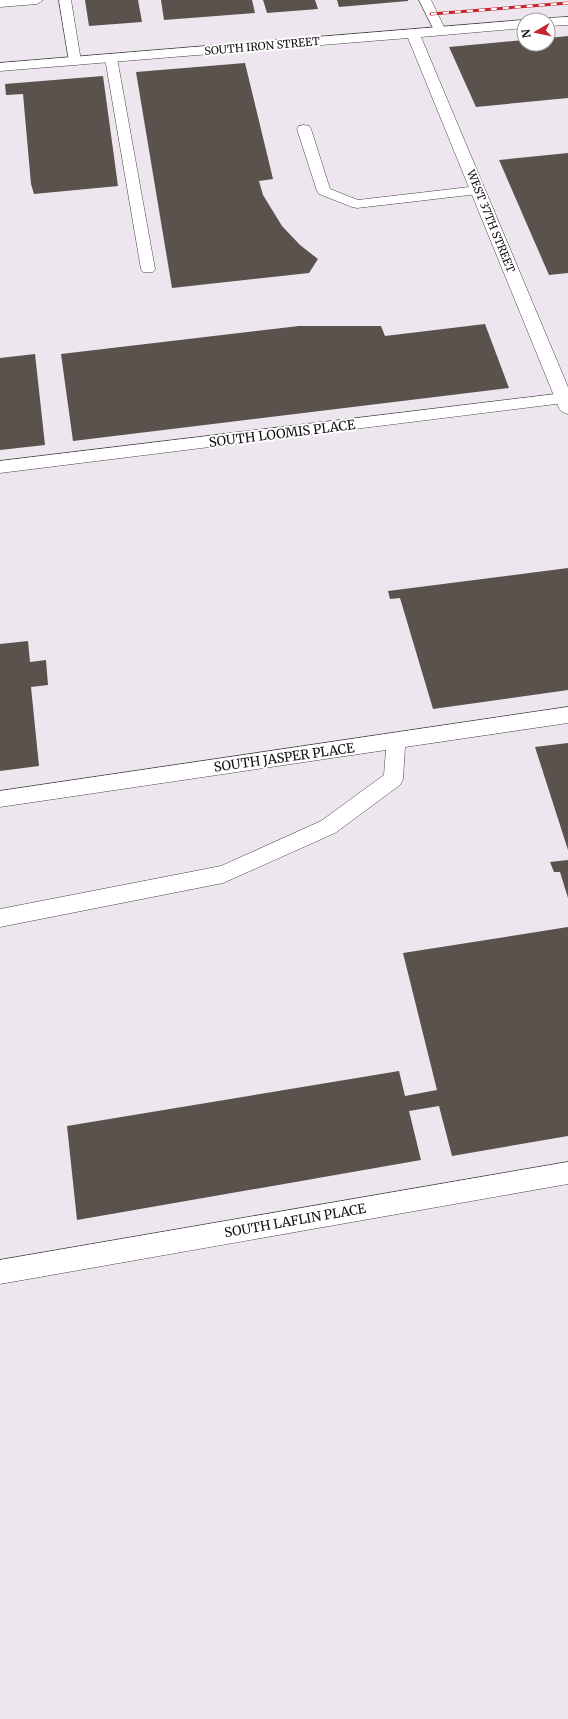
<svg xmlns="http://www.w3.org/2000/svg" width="568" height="1719" viewBox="0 0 568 1719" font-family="Merriweather,serif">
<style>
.industrial{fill:#eee6ef;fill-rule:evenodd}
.building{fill:#5a524d}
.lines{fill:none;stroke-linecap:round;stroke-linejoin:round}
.lane-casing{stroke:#444;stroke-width:1}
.street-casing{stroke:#444;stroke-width:1}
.lane{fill:#fff;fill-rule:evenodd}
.street{fill:#fff;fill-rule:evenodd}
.rail-casing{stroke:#c4262e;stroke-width:3}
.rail{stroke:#fff;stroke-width:2;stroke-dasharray:6;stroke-linecap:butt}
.labels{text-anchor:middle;stroke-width:4;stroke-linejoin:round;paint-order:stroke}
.far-street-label{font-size:11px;fill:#111;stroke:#fff}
.street-label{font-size:13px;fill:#111;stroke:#fff}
</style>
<rect width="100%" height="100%" fill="#fffdf5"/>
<!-- industrial -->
<path class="industrial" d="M 0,0 L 568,0 L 568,1719 L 0,1719 ZM 524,20 L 548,20 L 548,44 L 524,44 Z"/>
<!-- building -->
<g class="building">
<path d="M 85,0 L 138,0 L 142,22 L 89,26 Z"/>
<path d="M 161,0 L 252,0 L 255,13 L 164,20 Z"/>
<path d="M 263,0 L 315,0 L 318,9 L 267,13 Z"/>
<path d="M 337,0 L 408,0 L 408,1 L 339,7 Z"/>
<path d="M 568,36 L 568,98 L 476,107 L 449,47 L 524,40 L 524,44 L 548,44 L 548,38 Z"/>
<path d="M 245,63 L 273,179 L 259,181 L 263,195 L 282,226 L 300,245 L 318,259 L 309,273 L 172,288 L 136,72 Z"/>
<path d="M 103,76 L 118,186 L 34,194 L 31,184 L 23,94 L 6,95 L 5,84 Z"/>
<path d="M 568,153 L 568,273 L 549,275 L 499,160 Z"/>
<path d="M 485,324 L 509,388 L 73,441 L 61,354 L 299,326 L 381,326 L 385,336 Z"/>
<path d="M 35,354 L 45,445 L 0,450 L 0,358 Z"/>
<path d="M 568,568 L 568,690 L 433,709 L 400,598 L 390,599 L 388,591 Z"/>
<path d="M 28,641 L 30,662 L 46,660 L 48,685 L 31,687 L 39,766 L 0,771 L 0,644 Z"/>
<path d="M 568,743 L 568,850 L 535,747 Z"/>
<path d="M 568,860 L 568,898 L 560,872 L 554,872 L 550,862 Z"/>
<path d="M 568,927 L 568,1136 L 452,1156 L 439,1106 L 409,1111 L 421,1160 L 77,1220 L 67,1126 L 399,1071 L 405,1096 L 437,1090 L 403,953 Z"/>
</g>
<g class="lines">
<!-- lane casing -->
<g class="lane-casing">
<g id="lane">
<path d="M 0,0 L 43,0 L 37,4 L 0,7 Z"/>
<path d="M 59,0 L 71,0 L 81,61 L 80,64 L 75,65 L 69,61 Z"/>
<path d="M 419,0 L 431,0 L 446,31 L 444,34 L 436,34 Z"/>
<path d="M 111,54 L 117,58 L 155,269 L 153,272 L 143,272 L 141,269 L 105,58 Z"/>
<path d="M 304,125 L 309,126 L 311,129 L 330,189 L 358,200 L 478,186 L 483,187 L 485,190 L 483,193 L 478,194 L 357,208 L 352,207 L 319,194 L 317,191 L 297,129 L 299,126 Z"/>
<path d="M 564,393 L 568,394 L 568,402 L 564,403 L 0,473 L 0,461 Z"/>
<path d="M 568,707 L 568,723 L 405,747 L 403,779 L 400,785 L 335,833 L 223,883 L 0,927 L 0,909 L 221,866 L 321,821 L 384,775 L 386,750 L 0,807 L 0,791 Z"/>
<path d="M 568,1162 L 568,1184 L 0,1284 L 0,1260 Z"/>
</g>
</g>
<!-- street casing -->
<g class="street-casing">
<g id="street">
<path d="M 568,17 L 568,25 L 548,26 L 548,20 L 543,20 L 548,18 Z"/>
<path d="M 524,20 L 524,28 L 421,37 L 568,387 L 568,414 L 562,412 L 559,408 L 408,38 L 0,71 L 0,63 Z"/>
</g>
</g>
<!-- lane -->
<use href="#lane" class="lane"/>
<!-- street -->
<use href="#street" class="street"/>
<!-- rail casing -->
<g class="rail-casing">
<path id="rail" d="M 431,14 L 568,3"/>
</g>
<!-- rail -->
<use href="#rail" class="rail"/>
</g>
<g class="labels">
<!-- far-street labels -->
<g class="far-street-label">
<text transform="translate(262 46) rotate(-5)" y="4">SOUTH IRON STREET</text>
<text transform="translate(491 221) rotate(68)" y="4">WEST 37TH STREET</text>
</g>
<!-- street labels -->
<g class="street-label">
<text transform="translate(282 433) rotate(-7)" y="5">SOUTH LOOMIS PLACE</text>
<text transform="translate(284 757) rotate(-8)" y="5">SOUTH JASPER PLACE</text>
<text transform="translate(295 1220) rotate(-10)" y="5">SOUTH LAFLIN PLACE</text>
</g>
</g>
<!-- north arrow -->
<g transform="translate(536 32) rotate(261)"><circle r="19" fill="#ffffff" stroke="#a0a0a0"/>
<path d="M0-3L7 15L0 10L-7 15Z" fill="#c4262e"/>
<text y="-6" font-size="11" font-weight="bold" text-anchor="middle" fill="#111111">N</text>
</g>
</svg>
